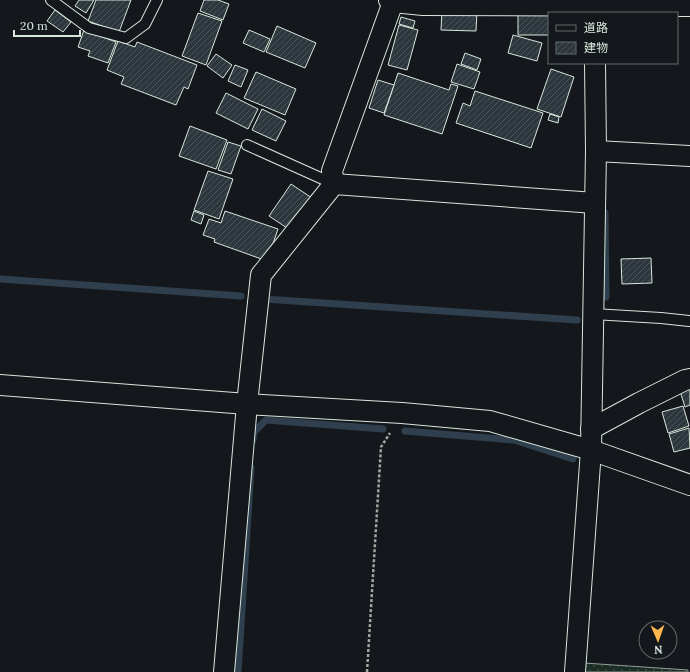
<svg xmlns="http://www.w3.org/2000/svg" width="690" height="672" viewBox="0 0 690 672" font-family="Lora,'Noto Sans JP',serif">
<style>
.grass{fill:url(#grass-dots);stroke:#939e99}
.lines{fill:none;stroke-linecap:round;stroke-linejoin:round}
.stream{stroke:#2f3f4d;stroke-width:7}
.building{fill:url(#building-hatch);stroke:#d8e6dc}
.service-casing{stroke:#d8e6dc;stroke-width:12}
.minor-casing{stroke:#d8e6dc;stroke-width:22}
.path{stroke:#9da8a2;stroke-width:2.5;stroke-dasharray:3 2;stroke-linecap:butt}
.service{stroke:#14181c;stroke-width:10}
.minor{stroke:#14181c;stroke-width:20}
</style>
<defs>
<pattern id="grass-dots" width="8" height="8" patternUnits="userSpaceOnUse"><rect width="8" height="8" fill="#1a2d24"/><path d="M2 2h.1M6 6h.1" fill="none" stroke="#3b4b43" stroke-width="1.8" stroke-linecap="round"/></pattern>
<pattern id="building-hatch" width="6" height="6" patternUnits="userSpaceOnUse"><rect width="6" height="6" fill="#2c363c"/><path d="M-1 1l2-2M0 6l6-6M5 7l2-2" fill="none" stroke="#4a5358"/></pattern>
</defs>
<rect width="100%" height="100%" fill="#14181c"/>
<!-- grass -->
<path class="grass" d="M 584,663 L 688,670 L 688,672 L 583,672 Z"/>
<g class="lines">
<!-- stream -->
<g class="stream">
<path d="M 605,213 L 606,297"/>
<path d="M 0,279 L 241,296"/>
<path d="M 264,299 L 577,320"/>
<path d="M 405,431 L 514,440 L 573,459"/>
<path d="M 253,440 L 254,432 L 266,420 L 383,429"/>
<path d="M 238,672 L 251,468"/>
</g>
</g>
<!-- building -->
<g class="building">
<path d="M 79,0 L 94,0 L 86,13 L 75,6 Z"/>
<path d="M 96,0 L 131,0 L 119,32 L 88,21 Z"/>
<path d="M 204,0 L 218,0 L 229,4 L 223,20 L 200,11 Z"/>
<path d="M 55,10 L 71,22 L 63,32 L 47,21 Z"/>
<path d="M 442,10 L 477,11 L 476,31 L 441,30 Z"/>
<path d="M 198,13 L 222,21 L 206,65 L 182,56 Z"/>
<rect x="518" y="14" width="31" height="21"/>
<path d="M 401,17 L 415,21 L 413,28 L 399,24 Z"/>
<path d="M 399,25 L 418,30 L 407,70 L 388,65 Z"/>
<path d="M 277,26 L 316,43 L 305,68 L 266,52 Z"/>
<path d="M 84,30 L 116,42 L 108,63 L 88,56 L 90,51 L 78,47 Z"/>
<path d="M 249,30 L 270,39 L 264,52 L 243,43 Z"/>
<path d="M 513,35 L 542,43 L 537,61 L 508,53 Z"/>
<path d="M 118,41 L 135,47 L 137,42 L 197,65 L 188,89 L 184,87 L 176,105 L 121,84 L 124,77 L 107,70 Z"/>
<path d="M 465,53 L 481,59 L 477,70 L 461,64 Z"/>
<path d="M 216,54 L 232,65 L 223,78 L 207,66 Z"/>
<path d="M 457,64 L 480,72 L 474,89 L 451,82 Z"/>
<path d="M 235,65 L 248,70 L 241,87 L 228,81 Z"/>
<path d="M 551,69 L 574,77 L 561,117 L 537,109 Z"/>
<path d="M 256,72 L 296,89 L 285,115 L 244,98 Z"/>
<path d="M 398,73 L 449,90 L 451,84 L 458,86 L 442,134 L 384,115 Z"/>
<path d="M 378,80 L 394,85 L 384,113 L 369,108 Z"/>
<path d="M 475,91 L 543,113 L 531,148 L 456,123 L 463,103 L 470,106 Z"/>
<path d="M 226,93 L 258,109 L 248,129 L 216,113 Z"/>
<path d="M 262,109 L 286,121 L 276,141 L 252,130 Z"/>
<path d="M 550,114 L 559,117 L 558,123 L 548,120 Z"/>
<path d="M 190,126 L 227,140 L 216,169 L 179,156 Z"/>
<path d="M 228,142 L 241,146 L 231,174 L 218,170 Z"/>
<path d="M 208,171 L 233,179 L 219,219 L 194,210 Z"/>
<path d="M 291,184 L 312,198 L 290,230 L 269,216 Z"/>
<path d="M 194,211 L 204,215 L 201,224 L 191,220 Z"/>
<path d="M 225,211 L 278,229 L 267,261 L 214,242 L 215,239 L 203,235 L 209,219 L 221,223 Z"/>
<path d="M 651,258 L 652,283 L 622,284 L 621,259 Z"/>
<path d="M 690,388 L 690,405 L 685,407 L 680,391 Z"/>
<path d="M 683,406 L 689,426 L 668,433 L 662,412 Z"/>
<path d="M 689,428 L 690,448 L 674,452 L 669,434 Z"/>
</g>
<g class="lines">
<!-- service casing -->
<g class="service-casing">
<g id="service">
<path d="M 51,0 L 89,28 L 126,38 L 145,24 L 157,0"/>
<path d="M 247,145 L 334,184"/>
<path d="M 593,314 L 661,318 L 689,321"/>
</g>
</g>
<!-- minor casing -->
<g class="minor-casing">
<g id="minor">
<path d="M 389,0 L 393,2 L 423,5 L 690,6"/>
<path d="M 596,151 L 690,156"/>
<path d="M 334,184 L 595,203"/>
<path d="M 0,385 L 247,404 L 402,413 L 490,421 L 591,450 L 690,485"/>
<path d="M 591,429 L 639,403 L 685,380 L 690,379"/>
<path d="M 224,672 L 247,404 L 261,275 L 334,184 L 332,171 L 393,2"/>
<path d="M 575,672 L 591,450 L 596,151 L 595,63"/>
</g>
</g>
<!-- path -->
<path class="path" d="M 367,672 L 381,447 L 390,433"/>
<!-- service -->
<use href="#service" class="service"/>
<!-- minor -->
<use href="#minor" class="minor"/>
</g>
<!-- legend -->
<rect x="548" y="12" width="130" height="52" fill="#14181c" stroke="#626a69"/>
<rect x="556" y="25" width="20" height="6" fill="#14181c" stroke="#626a69"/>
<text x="584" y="32" font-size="12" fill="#d8e6dc">道路</text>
<rect x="556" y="42" width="20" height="12" fill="url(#building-hatch)" stroke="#626a69"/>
<text x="584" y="52" font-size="12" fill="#d8e6dc">建物</text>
<!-- north arrow -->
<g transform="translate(658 640) rotate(178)"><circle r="19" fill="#14181c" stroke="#626a69"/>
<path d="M0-3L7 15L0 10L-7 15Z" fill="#ffb74d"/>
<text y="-6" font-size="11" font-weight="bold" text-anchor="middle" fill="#d8e6dc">N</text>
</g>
<!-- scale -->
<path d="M14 30v6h66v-6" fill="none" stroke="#d8e6dc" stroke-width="2"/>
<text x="20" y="30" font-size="12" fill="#d8e6dc" stroke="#14181c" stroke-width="3" paint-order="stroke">20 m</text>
</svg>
